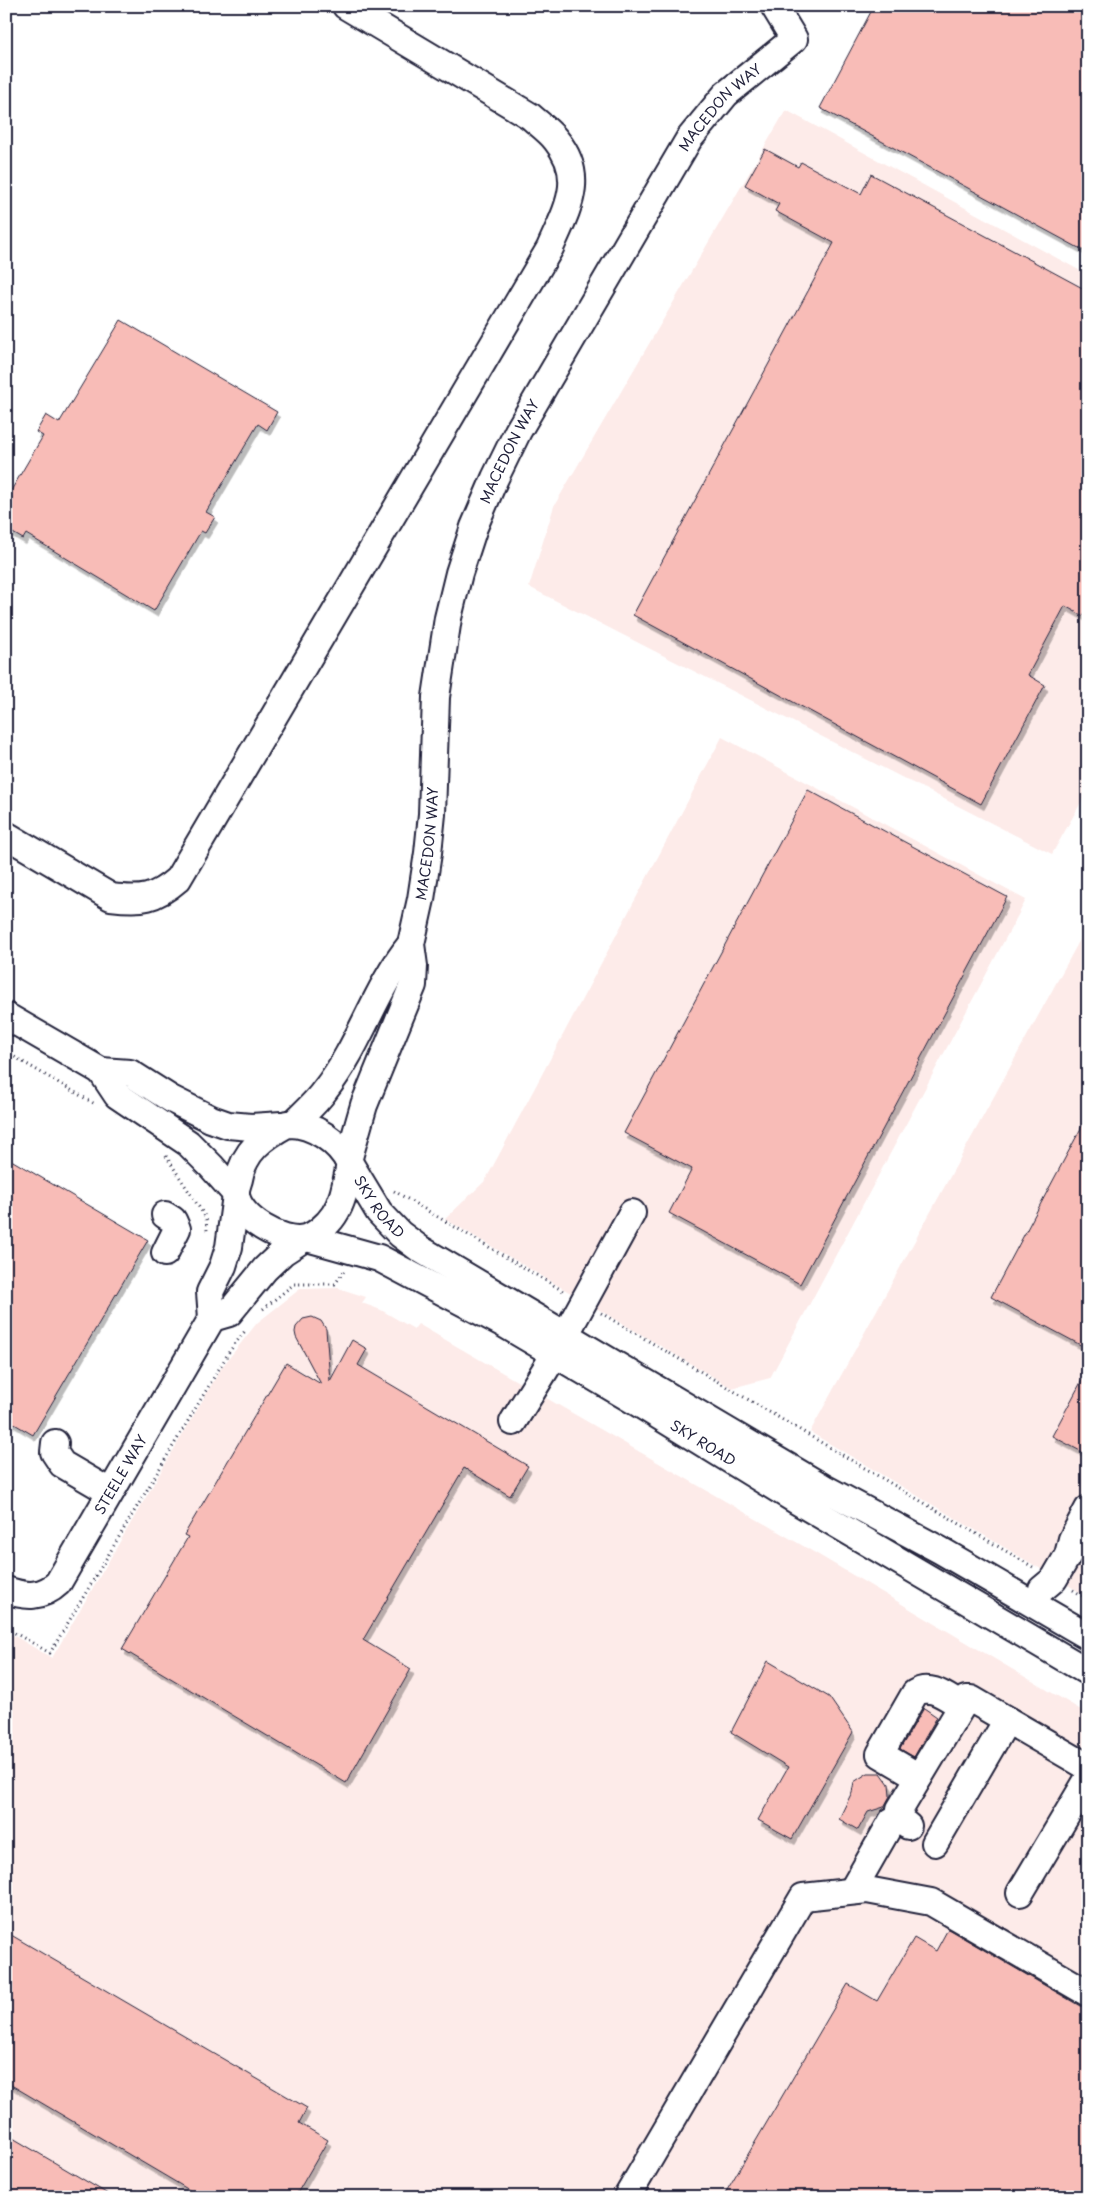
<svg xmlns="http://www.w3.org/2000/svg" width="1094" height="2203" viewBox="0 0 1094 2203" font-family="'Playpen Sans',sans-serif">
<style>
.built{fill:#fdebe9}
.building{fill:#f8bcb7;stroke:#22223b;filter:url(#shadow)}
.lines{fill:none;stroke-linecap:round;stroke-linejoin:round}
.minor-casing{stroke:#22223b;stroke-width:30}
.path{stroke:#22223b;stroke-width:3;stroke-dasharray:1 4;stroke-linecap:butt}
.minor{stroke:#fff;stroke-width:26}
.labels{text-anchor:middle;stroke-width:4;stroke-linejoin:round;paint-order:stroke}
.street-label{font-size:14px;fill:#22223b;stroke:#fff}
</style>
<defs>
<filter id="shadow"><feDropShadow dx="3" dy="5.5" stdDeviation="0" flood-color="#0004"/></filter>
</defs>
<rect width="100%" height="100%" fill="#fff"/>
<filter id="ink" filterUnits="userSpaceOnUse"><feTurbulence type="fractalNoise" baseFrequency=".02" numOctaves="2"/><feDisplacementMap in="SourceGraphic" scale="10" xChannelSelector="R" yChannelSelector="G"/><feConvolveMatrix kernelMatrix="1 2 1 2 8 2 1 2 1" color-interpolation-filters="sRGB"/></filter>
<g filter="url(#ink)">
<!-- built -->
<g class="built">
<path d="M 786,110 L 1088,275 L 1088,790 L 1052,854 L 529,587 L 554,506 Z"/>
<path d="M 722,737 L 1026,900 L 770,1378 L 732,1388 L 445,1219 L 485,1181 Z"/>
<path d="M 1088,925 L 1088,1597 L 810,1432 Z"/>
<path d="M 338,1288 L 366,1297 L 362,1303 L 381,1310 L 414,1329 L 418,1324 L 817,1554 L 1088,1714 L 1088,2197 L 6,2197 L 6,1631 L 52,1658 L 222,1367 L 257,1323 L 300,1289 Z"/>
</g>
<!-- building -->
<g class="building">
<path d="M 874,6 L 1088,6 L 1088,253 L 820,108 Z"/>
<path d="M 765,149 L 798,167 L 801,162 L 861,194 L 871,174 L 1088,291 L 1088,607 L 1083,616 L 1065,606 L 1028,675 L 1045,685 L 981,804 L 633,615 L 834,243 L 775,211 L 779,204 L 745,185 Z"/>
<path d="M 121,320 L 277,412 L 267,430 L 258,424 L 206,512 L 215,517 L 205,533 L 201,531 L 154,611 L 26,534 L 23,539 L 6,529 L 6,499 L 43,436 L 36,432 L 46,415 L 59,423 Z"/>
<path d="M 808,790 L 1007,897 L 800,1284 L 669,1213 L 692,1169 L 624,1133 Z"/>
<path d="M 1088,1115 L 1088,1349 L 991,1297 Z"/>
<path d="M 6,1157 L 148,1240 L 33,1435 L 6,1419 Z"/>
<path d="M 312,1317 L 321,1321 L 326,1329 L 330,1381 L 352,1340 L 367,1349 L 358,1365 L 528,1466 L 510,1496 L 464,1468 L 363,1640 L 411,1669 L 346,1783 L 122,1649 L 188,1537 L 184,1535 L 286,1363 L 321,1384 L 296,1337 L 295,1332 L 296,1327 L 303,1319 Z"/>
<path d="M 1088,1369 L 1088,1455 L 1052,1436 Z"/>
<path d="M 768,1661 L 829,1697 L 853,1732 L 792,1839 L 758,1820 L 788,1767 L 731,1732 Z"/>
<path d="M 924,1708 L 937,1717 L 914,1757 L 900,1749 Z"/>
<path d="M 868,1773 L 881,1773 L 889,1784 L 890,1796 L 884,1807 L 868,1812 L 858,1830 L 839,1819 L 852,1792 L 854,1782 Z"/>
<path d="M 948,1929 L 1080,2006 L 1088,2008 L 1088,2197 L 723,2197 L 848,1984 L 877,2001 L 914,1938 L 936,1951 Z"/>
<path d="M 6,1932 L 307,2108 L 299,2123 L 328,2140 L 295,2197 L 201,2197 L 6,2082 Z"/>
<path d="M 6,2134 L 113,2197 L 6,2197 Z"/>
</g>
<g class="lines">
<!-- minor casing -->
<g class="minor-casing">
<g id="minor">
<path d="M 6,835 L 111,897 C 142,901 155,899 178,879 L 550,248 C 567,209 587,178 556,140 C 549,131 539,124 530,116 L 346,6"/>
<path d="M 6,1016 L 101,1071 L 130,1073 L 171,1099 L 211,1119 L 228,1125 L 251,1127 L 282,1125"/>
<path d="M 101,1071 L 117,1095 L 188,1143 L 211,1166 L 236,1194"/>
<path d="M 287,1124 C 313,1123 339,1142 350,1164 C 346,1182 344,1200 334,1215 C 328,1224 315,1236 305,1238 C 283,1244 238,1218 236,1194 C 235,1190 238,1183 239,1179 C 244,1151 263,1137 287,1124 Z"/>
<path d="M 293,1124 C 304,1113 316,1103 325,1090 C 360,1046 375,988 411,944"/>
<path id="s1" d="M 348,1161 L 364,1105 L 413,985 L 414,966 L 411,944 L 421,899 L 428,853 L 432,814 L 436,697 L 448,618 L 459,573 L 474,527 L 495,478 L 518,431 L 689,139 L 726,94 L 794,39 L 774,6"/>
<path id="s2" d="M 350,1164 L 379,1212 L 400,1234 L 420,1249 L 824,1488 L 940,1550 L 1088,1636"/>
<path id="s3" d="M 307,1238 L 379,1258 L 504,1324 L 638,1403 L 797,1501 L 1088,1672"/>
<path d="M 165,1253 L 177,1229 L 173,1220 L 165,1215"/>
<path d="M 212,1318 L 229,1313 L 265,1269 L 283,1252 L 303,1239"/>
<path d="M 513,1422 L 555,1354 L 632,1213"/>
<path d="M 55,1443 L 54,1452 L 62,1464 L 110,1492"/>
<path d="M 1042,1589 L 1054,1579 L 1068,1555 L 1072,1539 L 1088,1509"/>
<path id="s4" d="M 6,1590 C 26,1597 42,1598 58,1583 L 212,1318 L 210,1292 L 223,1266 L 229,1247 L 236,1195"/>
<path d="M 919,1777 L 880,1754 L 915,1693 C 931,1683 947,1698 962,1706"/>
<path d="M 908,1826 C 901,1821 898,1818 900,1809 L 966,1699 L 971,1699 L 1088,1767"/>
<path d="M 935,1843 L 1007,1720"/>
<path d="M 852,1891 L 892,1821 L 900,1820"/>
<path d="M 1020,1893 L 1088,1779"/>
<path d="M 627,2197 L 803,1897 L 867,1890 L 931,1902 L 1088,1993"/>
</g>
</g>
<!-- path -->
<g class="path">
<path d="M 6,1052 L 95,1104"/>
<path d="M 166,1156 L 206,1218 L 207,1231"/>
<path d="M 394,1191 L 565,1292"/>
<path d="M 263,1309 L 294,1284 L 335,1284 L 344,1271"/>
<path d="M 601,1313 L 1033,1567"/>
<path d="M 1073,1590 L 1088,1599"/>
<path d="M 6,1628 L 50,1653 L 229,1352 L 245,1331"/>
</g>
<!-- minor -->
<use href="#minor" class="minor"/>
</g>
</g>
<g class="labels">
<!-- street labels -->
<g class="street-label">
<text dy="5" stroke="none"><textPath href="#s1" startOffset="1141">MACEDON WAY</textPath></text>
<text dy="5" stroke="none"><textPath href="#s1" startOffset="736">MACEDON WAY</textPath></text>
<text dy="5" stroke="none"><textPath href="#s1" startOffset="331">MACEDON WAY</textPath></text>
<text dy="5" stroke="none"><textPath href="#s2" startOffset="52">SKY ROAD</textPath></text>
<text dy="5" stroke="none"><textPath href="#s3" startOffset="448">SKY ROAD</textPath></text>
<text dy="5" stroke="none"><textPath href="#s4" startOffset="181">STEELE WAY</textPath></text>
</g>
</g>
<!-- margin -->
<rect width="1094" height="2203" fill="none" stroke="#fff" stroke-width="25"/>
<rect x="12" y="12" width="1069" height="2178" fill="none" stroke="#22223b" stroke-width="2" filter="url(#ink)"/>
</svg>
